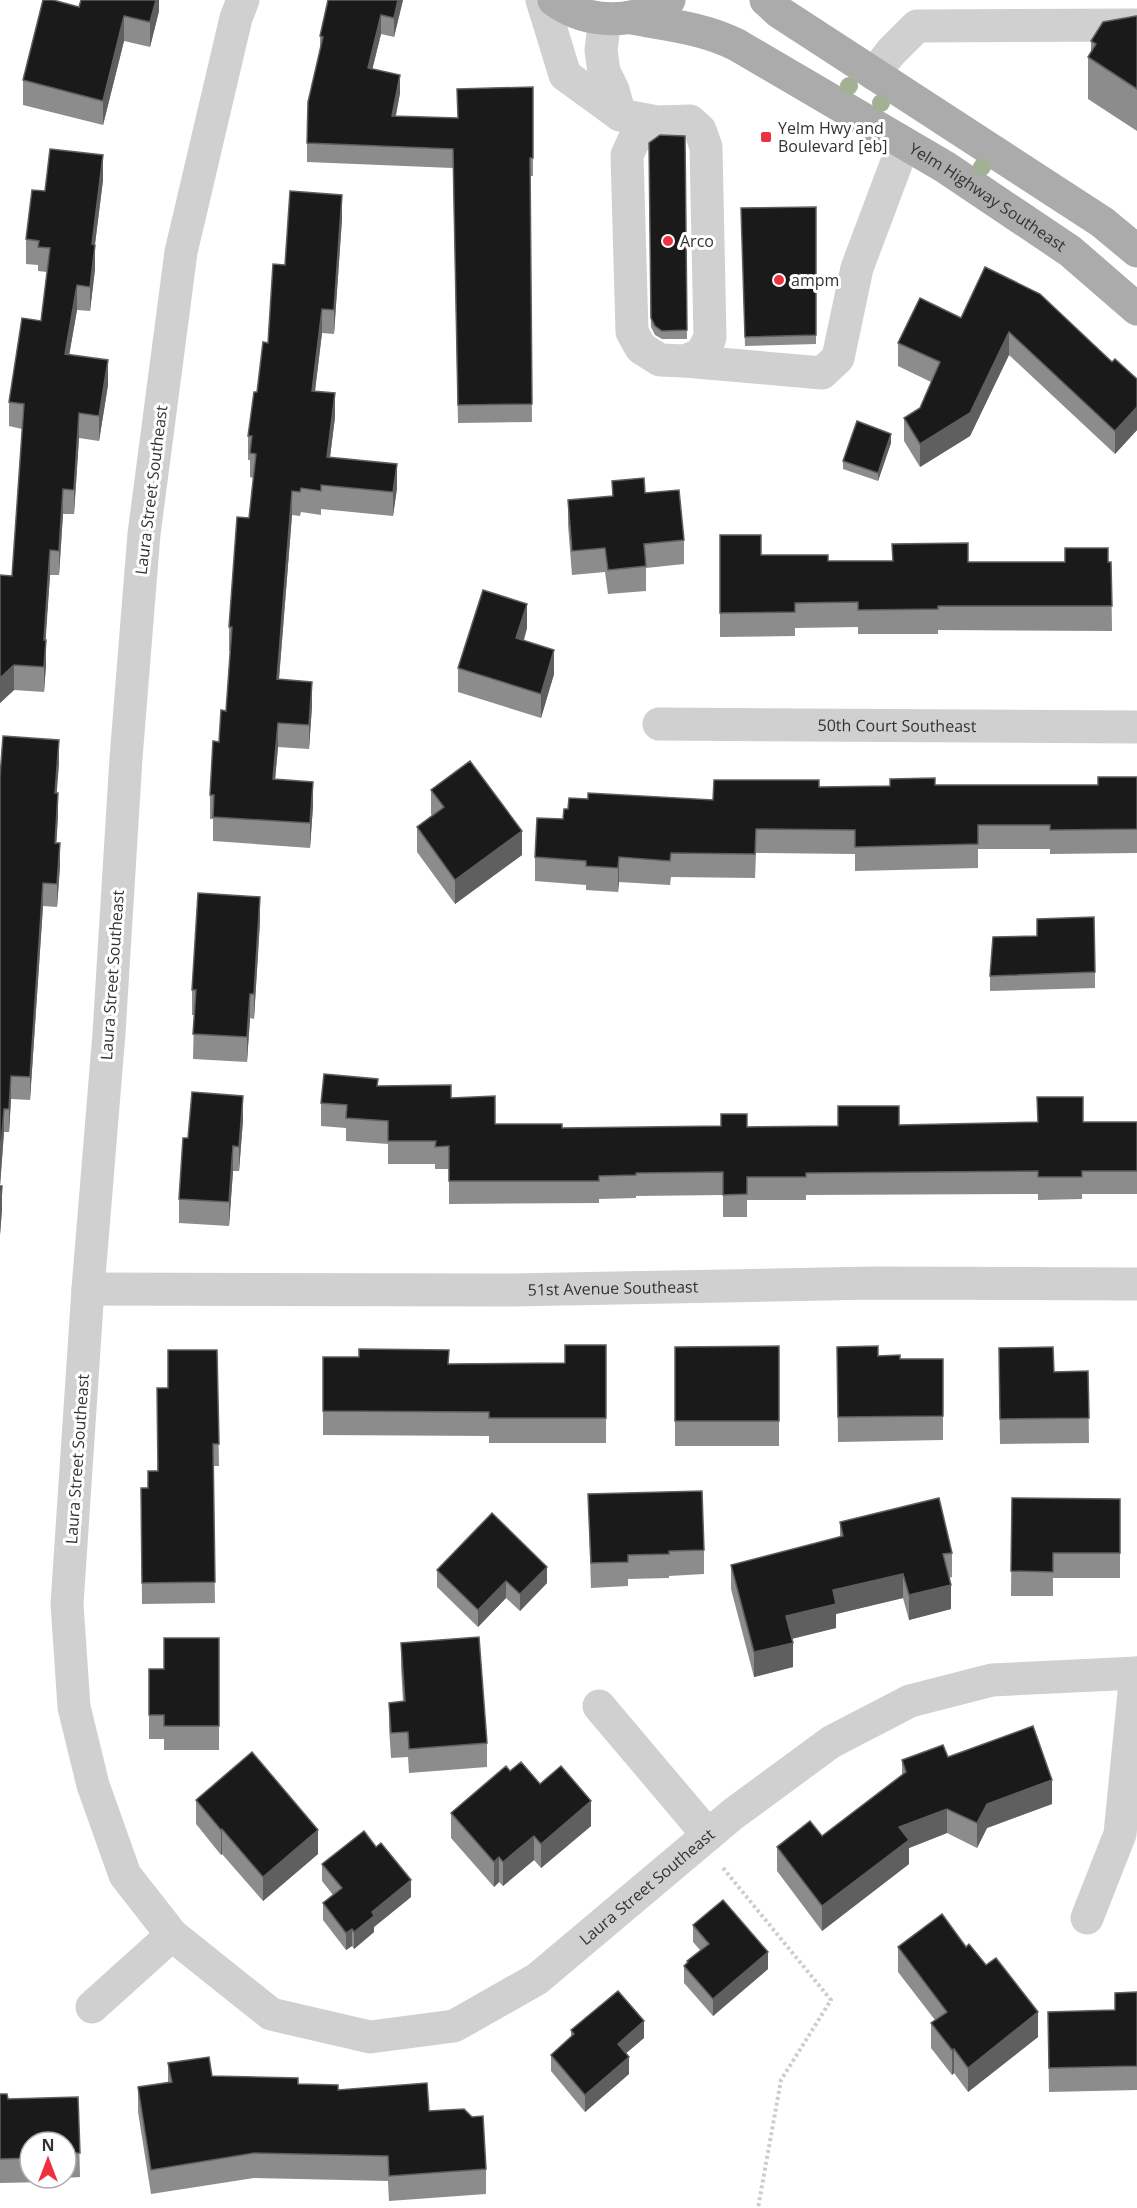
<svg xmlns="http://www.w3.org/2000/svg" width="1137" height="2208" viewBox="0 0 1137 2208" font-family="'Open Sans',sans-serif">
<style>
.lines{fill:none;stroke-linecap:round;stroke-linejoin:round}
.path{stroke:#cdcdcd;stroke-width:4;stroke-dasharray:3 3;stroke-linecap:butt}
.minor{stroke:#d0d0d0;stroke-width:33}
.major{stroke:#ababab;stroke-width:33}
.tree{fill:#a2b194}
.wall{fill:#8c8c8c}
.shaded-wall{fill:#5f5f5f}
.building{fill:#1a1a1a;stroke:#5f5f5f;stroke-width:1.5}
.poi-dot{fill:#ec323f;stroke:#fff;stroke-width:2}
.labels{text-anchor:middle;stroke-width:6;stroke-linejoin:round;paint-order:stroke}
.poi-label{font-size:16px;fill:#333;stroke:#fff;text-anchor:start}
.street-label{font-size:16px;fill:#333;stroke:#fff}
</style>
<rect width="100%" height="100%" fill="#fff"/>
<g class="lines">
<!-- path -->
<path class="path" d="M 723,1868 L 831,2000 L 781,2080 L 758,2208"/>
<!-- minor -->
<g class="minor">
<path id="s1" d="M 243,0 L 236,18 L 181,252 L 144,534 L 126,758 L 109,1033 L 88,1289 L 67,1604 L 74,1707 L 93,1785 L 125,1875 L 172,1935 L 271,2014 L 370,2037 L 454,2026 L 537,1979 L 733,1814 L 831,1742 L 910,1701 L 992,1680 L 1137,1673"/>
<path d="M 542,0 L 565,75 L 620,115 L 613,90 L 604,72 L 601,50 L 605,19"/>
<path d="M 874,74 L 891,52 L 917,26 L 1137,25"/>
<path d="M 620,115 L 657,122 L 690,121 L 700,130 L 706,147 L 710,338 L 701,354 L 685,361 L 660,360 L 641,348 L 632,332 L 627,155 L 634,140 L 657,122"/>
<path d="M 685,361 L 822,373 L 838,358 L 857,268 L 904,143"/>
<path id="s2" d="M 659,724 L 1137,727"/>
<path id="s3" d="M 88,1289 L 512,1290 L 874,1283 L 1137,1284"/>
<path d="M 599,1706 L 708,1835"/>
<path d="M 1087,1918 L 1120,1834 L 1136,1673"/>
<path d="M 92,2007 L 172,1935"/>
</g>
<!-- major -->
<g class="major">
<path d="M 554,0 C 588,25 636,25 669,0"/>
<path d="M 766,0 L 779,12 L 1102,222 L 1137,251"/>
<path id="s4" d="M 632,18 C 668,25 704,28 737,45 L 945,167 L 1070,251 L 1137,309"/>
</g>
</g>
<!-- trees -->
<g class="tree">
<circle cx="849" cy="86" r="9"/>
<circle cx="881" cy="103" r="9"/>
<circle cx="982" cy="167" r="9"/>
</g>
<!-- wall -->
<g class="wall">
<path d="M 159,0 L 159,11 L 150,47 L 124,41 L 103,125 L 23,105 L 23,80 L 79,7 Z"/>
<path d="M 403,0 L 394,37 L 381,34 L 372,69 L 400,93 L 396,116 L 457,118 L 533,87 L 533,176 L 530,176 L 532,422 L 458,423 L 453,168 L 307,162 L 307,143 L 320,52 L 320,36 Z"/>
<path d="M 1137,16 L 1137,131 L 1088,99 L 1088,57 L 1091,52 L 1091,41 Z"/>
<path d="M 685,136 L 687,339 L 662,339 L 655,335 L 651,327 L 649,143 Z"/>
<path d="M 103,180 L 95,244 L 95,269 L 90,311 L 77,310 L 69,355 L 108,385 L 99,441 L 79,438 L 74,514 L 63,514 L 59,575 L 50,575 L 45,640 L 46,665 L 44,692 L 14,690 L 0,703 L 0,575 L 12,576 L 22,429 L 9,426 L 9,402 L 41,321 L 47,272 L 38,271 L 38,265 L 26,264 L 26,239 L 45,191 Z"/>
<path d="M 816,207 L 816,344 L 745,346 L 741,208 Z"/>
<path d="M 342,219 L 334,334 L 322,333 L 315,391 L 335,417 L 330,457 L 397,488 L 393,516 L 321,509 L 321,515 L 301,512 L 300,516 L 292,515 L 279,679 L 312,706 L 309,749 L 278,747 L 275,779 L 313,806 L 310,848 L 213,841 L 213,819 L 210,819 L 210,795 L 219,742 L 226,711 L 230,651 L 229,651 L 229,627 L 249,518 L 253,478 L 250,477 L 250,460 L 248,460 L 248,436 L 257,392 L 285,265 Z"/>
<path d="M 961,318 L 1112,362 L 1137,379 L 1137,430 L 1115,454 L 1009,355 L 970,436 L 920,467 L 904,441 L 904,418 L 920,408 L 931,382 L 898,366 L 898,343 Z"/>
<path d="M 891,443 L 878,481 L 843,469 L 843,461 Z"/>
<path d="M 612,481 L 645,493 L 684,540 L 684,564 L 646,568 L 646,591 L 608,594 L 605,572 L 572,575 L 568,525 L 568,500 L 612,496 Z"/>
<path d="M 720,535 L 761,555 L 828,561 L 968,562 L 1111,562 L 1112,631 L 938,630 L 938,634 L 858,634 L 858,627 L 795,628 L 795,636 L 720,637 Z"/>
<path d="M 527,628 L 524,641 L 554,674 L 541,718 L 458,692 L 458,668 Z"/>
<path d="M 59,763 L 56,793 L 58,816 L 56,843 L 60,866 L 57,907 L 43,906 L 30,1100 L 11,1099 L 9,1132 L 4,1132 L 0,1186 L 2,1209 L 0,1235 L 0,777 Z"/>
<path d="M 1137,777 L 1137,853 L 1050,854 L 1050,849 L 978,849 L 978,868 L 855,871 L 855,854 L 756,853 L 755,878 L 671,877 L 670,885 L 619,882 L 618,892 L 586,890 L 586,885 L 535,881 L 535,857 L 563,819 L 568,809 L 588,799 L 713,800 L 819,787 L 935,785 L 1098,785 Z"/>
<path d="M 431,790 L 522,855 L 455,904 L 417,852 L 417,827 L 432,815 L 431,814 Z"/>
<path d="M 1037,919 L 1095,972 L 1095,988 L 990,991 L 990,976 L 1037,936 Z"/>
<path d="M 260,921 L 254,1019 L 250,1018 L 247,1062 L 193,1059 L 194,1015 L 192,1015 L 192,990 Z"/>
<path d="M 378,1086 L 451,1098 L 495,1124 L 562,1128 L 838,1126 L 1137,1122 L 1137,1194 L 1082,1194 L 1082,1199 L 1038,1200 L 1038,1194 L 806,1195 L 806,1200 L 747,1200 L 747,1217 L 723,1217 L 723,1195 L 636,1196 L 636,1198 L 599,1199 L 599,1203 L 449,1204 L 449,1169 L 435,1169 L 435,1164 L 388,1164 L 388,1144 L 346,1141 L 346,1128 L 321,1126 L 321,1103 Z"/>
<path d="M 243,1120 L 239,1171 L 233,1171 L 229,1226 L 179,1223 L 179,1199 L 188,1138 Z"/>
<path d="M 606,1345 L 606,1443 L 489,1443 L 489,1436 L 323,1435 L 323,1357 L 448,1364 L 565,1363 Z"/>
<path d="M 779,1346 L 779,1446 L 675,1446 L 675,1347 Z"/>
<path d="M 837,1347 L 878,1356 L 900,1359 L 943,1359 L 943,1440 L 838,1442 Z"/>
<path d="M 217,1350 L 219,1466 L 213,1466 L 215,1603 L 142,1604 L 141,1488 L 148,1488 L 157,1471 L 168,1388 Z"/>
<path d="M 1088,1371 L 1089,1443 L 1000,1444 L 999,1372 Z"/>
<path d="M 588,1494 L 704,1550 L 704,1574 L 669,1576 L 669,1578 L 628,1579 L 628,1586 L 591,1588 Z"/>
<path d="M 1012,1498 L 1120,1499 L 1120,1578 L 1053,1578 L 1053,1596 L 1011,1596 Z"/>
<path d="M 840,1522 L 952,1553 L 952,1577 L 949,1578 L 951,1609 L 909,1620 L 903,1598 L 836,1614 L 836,1628 L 792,1639 L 793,1667 L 754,1677 L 731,1589 L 731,1565 L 840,1537 Z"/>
<path d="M 437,1570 L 547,1583 L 520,1611 L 506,1598 L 478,1627 L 437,1587 Z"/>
<path d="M 219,1638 L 219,1750 L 164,1750 L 164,1739 L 149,1739 L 149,1669 L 164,1669 Z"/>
<path d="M 401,1643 L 487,1743 L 487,1767 L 409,1773 L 408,1757 L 391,1758 L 389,1727 L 389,1703 L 403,1702 L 401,1667 Z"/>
<path d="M 948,1757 L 1052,1804 L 987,1828 L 977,1848 L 947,1833 L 909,1848 L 909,1864 L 822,1931 L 777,1871 L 777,1847 L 822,1836 L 902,1775 L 902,1760 Z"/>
<path d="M 510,1771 L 540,1784 L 591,1826 L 541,1868 L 534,1860 L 503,1886 L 499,1882 L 494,1887 L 451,1838 L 451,1813 Z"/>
<path d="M 196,1800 L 318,1854 L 263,1901 L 222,1854 L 221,1855 L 196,1824 Z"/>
<path d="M 322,1864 L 411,1897 L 374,1927 L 374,1932 L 354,1949 L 352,1946 L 346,1950 L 323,1920 L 323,1903 L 333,1895 L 322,1881 Z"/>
<path d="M 693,1925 L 768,1969 L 713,2016 L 684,1983 L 684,1966 L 687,1963 L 687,1961 L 700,1950 L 693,1942 Z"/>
<path d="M 898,1947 L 966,1947 L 1038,2037 L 968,2092 L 954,2073 L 952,2075 L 931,2048 L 931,2023 L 935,2020 L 898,1972 Z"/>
<path d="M 1137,1992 L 1137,2090 L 1049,2092 L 1048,2012 L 1115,2010 Z"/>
<path d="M 571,2030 L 644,2038 L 626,2053 L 629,2074 L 585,2112 L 551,2071 L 551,2055 L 571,2037 Z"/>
<path d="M 168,2063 L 212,2076 L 298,2084 L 338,2090 L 429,2111 L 486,2169 L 486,2194 L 389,2201 L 388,2181 L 254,2178 L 151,2194 L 138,2112 L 138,2087 L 168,2082 Z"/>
<path d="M 0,2094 L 7,2094 L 8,2099 L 78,2097 L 80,2177 L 66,2178 L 66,2142 L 30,2142 L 30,2178 L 61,2178 L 47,2179 L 47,2182 L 0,2183 Z"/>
</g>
<!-- shaded-wall -->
<g class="shaded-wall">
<path d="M 156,0 L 159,0 L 159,11 L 150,47 L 150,22 Z"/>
<path d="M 398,0 L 403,0 L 394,37 L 394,18 Z"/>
<path d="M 381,15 L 381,34 L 368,87 L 368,68 Z"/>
<path d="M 124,16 L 124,41 L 103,125 L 103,101 Z"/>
<path d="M 400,75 L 400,93 L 392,134 L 392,116 Z"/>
<path d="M 103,155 L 103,180 L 92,268 L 92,244 Z"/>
<path d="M 342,195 L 342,219 L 334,334 L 334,310 Z"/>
<path d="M 95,245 L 95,269 L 90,311 L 90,287 Z"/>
<path d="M 77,285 L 77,310 L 65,379 L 65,354 Z"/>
<path d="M 322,309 L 322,333 L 312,415 L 312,391 Z"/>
<path d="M 1009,332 L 1009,355 L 970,436 L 920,467 L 920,444 Z"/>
<path d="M 108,360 L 108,385 L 99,441 L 99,416 Z"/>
<path d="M 335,393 L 335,417 L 327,481 L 327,457 Z"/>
<path d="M 1137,407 L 1137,430 L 1115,454 L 1115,431 Z"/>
<path d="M 79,413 L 79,438 L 74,514 L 74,490 Z"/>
<path d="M 891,434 L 891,443 L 878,481 L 878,473 Z"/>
<path d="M 397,464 L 397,488 L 393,516 L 393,492 Z"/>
<path d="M 63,489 L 63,514 L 59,575 L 59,551 Z"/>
<path d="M 292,491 L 292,515 L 277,703 L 277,679 Z"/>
<path d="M 50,550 L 50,575 L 44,665 L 44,640 Z"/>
<path d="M 527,604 L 527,628 L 516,663 L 516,638 Z"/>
<path d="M 46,640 L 46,665 L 44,692 L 44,667 Z"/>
<path d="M 554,650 L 554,674 L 541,718 L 541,694 Z"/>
<path d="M 14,665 L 14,690 L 0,703 L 0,678 Z"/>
<path d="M 312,682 L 312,706 L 309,749 L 309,725 Z"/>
<path d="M 278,723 L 278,747 L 273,803 L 273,779 Z"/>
<path d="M 59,740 L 59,763 L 55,816 L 55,793 Z"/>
<path d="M 313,782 L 313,806 L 310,848 L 310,823 Z"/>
<path d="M 58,793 L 58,816 L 55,866 L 55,843 Z"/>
<path d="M 522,831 L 522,855 L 455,904 L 455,880 Z"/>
<path d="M 60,843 L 60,866 L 57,907 L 57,884 Z"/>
<path d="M 619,857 L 619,882 L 618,892 L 618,868 Z"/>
<path d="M 43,883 L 43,906 L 30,1100 L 30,1077 Z"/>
<path d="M 260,897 L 260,921 L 254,1019 L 254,994 Z"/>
<path d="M 250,994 L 250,1018 L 247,1062 L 247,1037 Z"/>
<path d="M 11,1076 L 11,1099 L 9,1132 L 9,1109 Z"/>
<path d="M 243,1096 L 243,1120 L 239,1171 L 239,1147 Z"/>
<path d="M 4,1109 L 4,1132 L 0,1186 L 0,1163 Z"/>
<path d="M 233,1146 L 233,1171 L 229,1226 L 229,1202 Z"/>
<path d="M 2,1186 L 2,1209 L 0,1235 L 0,1212 Z"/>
<path d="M 547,1567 L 547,1583 L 520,1611 L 520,1594 Z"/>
<path d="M 903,1574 L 903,1598 L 836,1614 L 836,1628 L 786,1640 L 786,1616 L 833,1590 Z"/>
<path d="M 506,1581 L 506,1598 L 478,1627 L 478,1610 Z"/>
<path d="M 951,1585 L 951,1609 L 909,1620 L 909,1595 Z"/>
<path d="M 793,1643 L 793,1667 L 754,1677 L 754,1652 Z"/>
<path d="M 1052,1780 L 1052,1804 L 987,1828 L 977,1848 L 977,1823 L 987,1804 Z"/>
<path d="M 591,1801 L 591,1826 L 541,1868 L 541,1844 Z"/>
<path d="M 947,1809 L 947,1833 L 909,1848 L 909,1864 L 822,1931 L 822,1906 L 899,1827 Z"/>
<path d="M 222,1829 L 222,1854 L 221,1855 L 221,1830 Z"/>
<path d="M 318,1830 L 318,1854 L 263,1901 L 263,1877 Z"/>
<path d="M 534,1836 L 534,1860 L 503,1886 L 503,1862 Z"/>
<path d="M 499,1857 L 499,1882 L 494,1887 L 494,1862 Z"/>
<path d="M 411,1880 L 411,1897 L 374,1927 L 374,1932 L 354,1949 L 354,1932 L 372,1912 Z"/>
<path d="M 352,1929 L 352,1946 L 346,1950 L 346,1933 Z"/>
<path d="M 768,1952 L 768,1969 L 713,2016 L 713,1999 Z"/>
<path d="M 1038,2012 L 1038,2037 L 968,2092 L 968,2068 Z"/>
<path d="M 644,2021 L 644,2038 L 618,2060 L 618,2044 Z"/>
<path d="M 954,2049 L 954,2073 L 952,2075 L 952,2050 Z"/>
<path d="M 629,2057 L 629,2074 L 585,2112 L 585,2095 Z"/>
</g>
<!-- building -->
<g class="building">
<path d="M 43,0 L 53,0 L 79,7 L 81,0 L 156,0 L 150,22 L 124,16 L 103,101 L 23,80 Z"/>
<path d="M 328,0 L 398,0 L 394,18 L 381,15 L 368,68 L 400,75 L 392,116 L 458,118 L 457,89 L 533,87 L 533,158 L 530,158 L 532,404 L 458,405 L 453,149 L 307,143 L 308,102 L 323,37 L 320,36 Z"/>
<path d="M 1136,16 L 1137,16 L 1137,89 L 1088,57 L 1096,44 L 1091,41 L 1103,22 Z"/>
<path d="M 660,135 L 685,136 L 687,330 L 662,331 L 655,326 L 651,318 L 649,143 Z"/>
<path d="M 50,149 L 103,155 L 92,244 L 95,245 L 90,287 L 77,285 L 65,354 L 108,360 L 99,416 L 79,413 L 74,490 L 63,489 L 59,551 L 50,550 L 44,640 L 46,640 L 44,667 L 14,665 L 0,678 L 0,575 L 12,576 L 24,404 L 9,402 L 22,318 L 41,321 L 50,248 L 38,247 L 39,241 L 26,239 L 32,190 L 45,191 Z"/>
<path d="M 290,191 L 342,195 L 334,310 L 322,309 L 312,391 L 335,393 L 327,457 L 397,464 L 393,492 L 321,485 L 321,491 L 301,488 L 300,492 L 292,491 L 277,679 L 312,682 L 309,725 L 278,723 L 273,779 L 313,782 L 310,823 L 213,817 L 214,795 L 210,795 L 213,741 L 219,742 L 221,710 L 226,711 L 232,627 L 229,627 L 237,517 L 249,518 L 256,454 L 250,453 L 252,436 L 248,436 L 254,392 L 257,392 L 263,342 L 268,343 L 273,264 L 285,265 Z"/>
<path d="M 816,207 L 816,335 L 745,337 L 741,208 Z"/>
<path d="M 985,267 L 1040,294 L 1112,362 L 1115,359 L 1137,379 L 1137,407 L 1115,431 L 1009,332 L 970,413 L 920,444 L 904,418 L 920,408 L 940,362 L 898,343 L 920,298 L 961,318 Z"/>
<path d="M 857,421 L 891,434 L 878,473 L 843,461 Z"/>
<path d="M 644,478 L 645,493 L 679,490 L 684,540 L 644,544 L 646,566 L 608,570 L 605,548 L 572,551 L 568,500 L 613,496 L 612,481 Z"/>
<path d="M 720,535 L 761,535 L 761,555 L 828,555 L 828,561 L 893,561 L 892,544 L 968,543 L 968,562 L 1065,562 L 1065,548 L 1108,548 L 1108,562 L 1111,562 L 1112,606 L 938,606 L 938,609 L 858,610 L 858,602 L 795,603 L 795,612 L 720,613 Z"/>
<path d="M 483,590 L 527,604 L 516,638 L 554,650 L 541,694 L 458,668 Z"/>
<path d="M 3,736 L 59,740 L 55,793 L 58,793 L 55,843 L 60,843 L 57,884 L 43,883 L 30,1077 L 11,1076 L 9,1109 L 4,1109 L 0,1163 L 0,777 Z"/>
<path d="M 470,761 L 522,831 L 455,880 L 417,827 L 444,807 L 431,790 Z"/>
<path d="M 1098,777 L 1137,777 L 1137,829 L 1050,830 L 1050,825 L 978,825 L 978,844 L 855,847 L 855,830 L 756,829 L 755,854 L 671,853 L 670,861 L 619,857 L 618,868 L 586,866 L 586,861 L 535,857 L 537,818 L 563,819 L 564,809 L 568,809 L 569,798 L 588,799 L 588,793 L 713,800 L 714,780 L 819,780 L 819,787 L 890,786 L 890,779 L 935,778 L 935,785 L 1098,785 Z"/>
<path d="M 198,893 L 260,897 L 254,994 L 250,994 L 247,1037 L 193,1034 L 196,990 L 192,990 Z"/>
<path d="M 1094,917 L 1095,972 L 990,976 L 993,937 L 1037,936 L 1037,919 Z"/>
<path d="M 324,1074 L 378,1079 L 377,1086 L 451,1085 L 451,1098 L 495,1096 L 495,1124 L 562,1124 L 562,1128 L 721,1126 L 721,1114 L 747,1114 L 747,1127 L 838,1126 L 838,1106 L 899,1106 L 899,1125 L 1038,1122 L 1037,1097 L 1083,1097 L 1083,1122 L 1137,1122 L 1137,1171 L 1082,1171 L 1082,1177 L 1038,1177 L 1038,1171 L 806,1173 L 806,1177 L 747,1177 L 747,1194 L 723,1195 L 723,1172 L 636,1173 L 636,1175 L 599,1176 L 599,1181 L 449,1181 L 449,1146 L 435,1147 L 436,1141 L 388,1141 L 388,1121 L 346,1118 L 347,1105 L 321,1103 Z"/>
<path d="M 192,1092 L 243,1096 L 239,1147 L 233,1146 L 229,1202 L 179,1199 L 183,1138 L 188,1138 Z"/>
<path d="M 0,1186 L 2,1186 L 0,1212 Z"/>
<path d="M 565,1345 L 606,1345 L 606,1418 L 489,1418 L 489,1412 L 323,1411 L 323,1357 L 359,1357 L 359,1349 L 449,1350 L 448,1364 L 565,1363 Z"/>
<path d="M 779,1346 L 779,1421 L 675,1421 L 675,1347 Z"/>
<path d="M 878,1346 L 878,1356 L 900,1355 L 900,1359 L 943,1359 L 943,1416 L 838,1417 L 837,1347 Z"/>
<path d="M 1053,1347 L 1054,1372 L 1088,1371 L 1089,1418 L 1000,1419 L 999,1348 Z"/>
<path d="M 168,1350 L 217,1350 L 219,1444 L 213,1444 L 215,1582 L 142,1583 L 141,1488 L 148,1488 L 148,1471 L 158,1471 L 157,1388 L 168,1388 Z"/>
<path d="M 702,1491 L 704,1550 L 669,1551 L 669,1554 L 628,1555 L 628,1562 L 591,1563 L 588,1494 Z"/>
<path d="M 939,1498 L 952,1553 L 943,1554 L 951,1585 L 909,1595 L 903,1574 L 833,1590 L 836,1604 L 786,1616 L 793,1643 L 754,1652 L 731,1565 L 843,1536 L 840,1522 Z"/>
<path d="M 1012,1498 L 1120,1499 L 1120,1553 L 1053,1553 L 1053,1572 L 1011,1571 Z"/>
<path d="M 492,1513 L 547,1567 L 520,1594 L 506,1581 L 478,1610 L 437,1570 Z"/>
<path d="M 479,1637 L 487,1743 L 409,1749 L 408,1732 L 391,1733 L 389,1703 L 405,1701 L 401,1643 Z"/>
<path d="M 164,1638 L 219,1638 L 219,1726 L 164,1726 L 164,1715 L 149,1715 L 149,1669 L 164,1669 Z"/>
<path d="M 1033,1726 L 1052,1780 L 987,1804 L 977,1823 L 947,1809 L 899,1827 L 909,1840 L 822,1906 L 777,1847 L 810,1821 L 822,1836 L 906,1772 L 902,1760 L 943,1745 L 948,1757 Z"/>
<path d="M 252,1752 L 318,1830 L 263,1877 L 222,1829 L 221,1830 L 196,1800 Z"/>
<path d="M 521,1762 L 540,1784 L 561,1766 L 591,1801 L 541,1844 L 534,1836 L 503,1862 L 499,1857 L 494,1862 L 451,1813 L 506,1766 L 510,1771 Z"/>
<path d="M 364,1831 L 376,1847 L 381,1843 L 411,1880 L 372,1912 L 374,1916 L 354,1932 L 352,1929 L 346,1933 L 323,1903 L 342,1888 L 322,1864 Z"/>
<path d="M 723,1900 L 768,1952 L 713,1999 L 684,1966 L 688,1962 L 687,1961 L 709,1944 L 693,1925 Z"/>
<path d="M 942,1914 L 966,1947 L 969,1944 L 986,1965 L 996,1958 L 1038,2012 L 968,2068 L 954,2049 L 952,2050 L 931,2023 L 947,2012 L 898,1947 Z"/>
<path d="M 618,1991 L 644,2021 L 618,2044 L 629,2057 L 585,2095 L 551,2055 L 574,2034 L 571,2030 Z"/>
<path d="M 1137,1992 L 1137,2066 L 1049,2068 L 1048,2012 L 1115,2010 L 1115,1993 Z"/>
<path d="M 209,2057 L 212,2076 L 298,2078 L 298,2084 L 338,2085 L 338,2090 L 427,2083 L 429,2111 L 464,2109 L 472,2117 L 483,2116 L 486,2169 L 389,2176 L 388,2156 L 254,2153 L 151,2170 L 138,2087 L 172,2082 L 168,2063 Z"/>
<path d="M 0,2094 L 7,2094 L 8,2099 L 78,2097 L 80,2153 L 66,2153 L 66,2142 L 30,2142 L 30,2158 L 0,2159 Z"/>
</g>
<!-- markers -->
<g class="poi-dot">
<rect x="760" y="131" width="12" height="12" rx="3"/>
<circle cx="668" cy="241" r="6"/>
<circle cx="779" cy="280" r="6"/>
</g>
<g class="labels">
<!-- poi labels -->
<g class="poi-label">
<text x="778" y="134">Yelm Hwy and<tspan x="778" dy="18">Boulevard [eb]</tspan></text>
<text x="680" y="247">Arco</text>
<text x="791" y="286">ampm</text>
</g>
<!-- street labels -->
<g class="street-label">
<text dy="6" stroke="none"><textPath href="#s4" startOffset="402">Yelm Highway Southeast</textPath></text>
<text transform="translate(151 490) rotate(-83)" y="6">Laura Street Southeast</text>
<text dy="6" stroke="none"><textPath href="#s2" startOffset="238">50th Court Southeast</textPath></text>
<text transform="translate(112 975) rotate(-86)" y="6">Laura Street Southeast</text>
<text dy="6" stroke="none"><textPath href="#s3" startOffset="525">51st Avenue Southeast</textPath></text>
<text transform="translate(77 1459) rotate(-86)" y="6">Laura Street Southeast</text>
<text dy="6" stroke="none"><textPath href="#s1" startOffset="2524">Laura Street Southeast</textPath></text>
</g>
</g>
<!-- north arrow -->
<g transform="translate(48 2160)"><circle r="28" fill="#ffffff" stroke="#adadad" stroke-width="1.5"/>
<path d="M0-4.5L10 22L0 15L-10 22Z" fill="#ec323f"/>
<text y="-9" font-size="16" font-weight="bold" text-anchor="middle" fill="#333333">N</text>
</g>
</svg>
